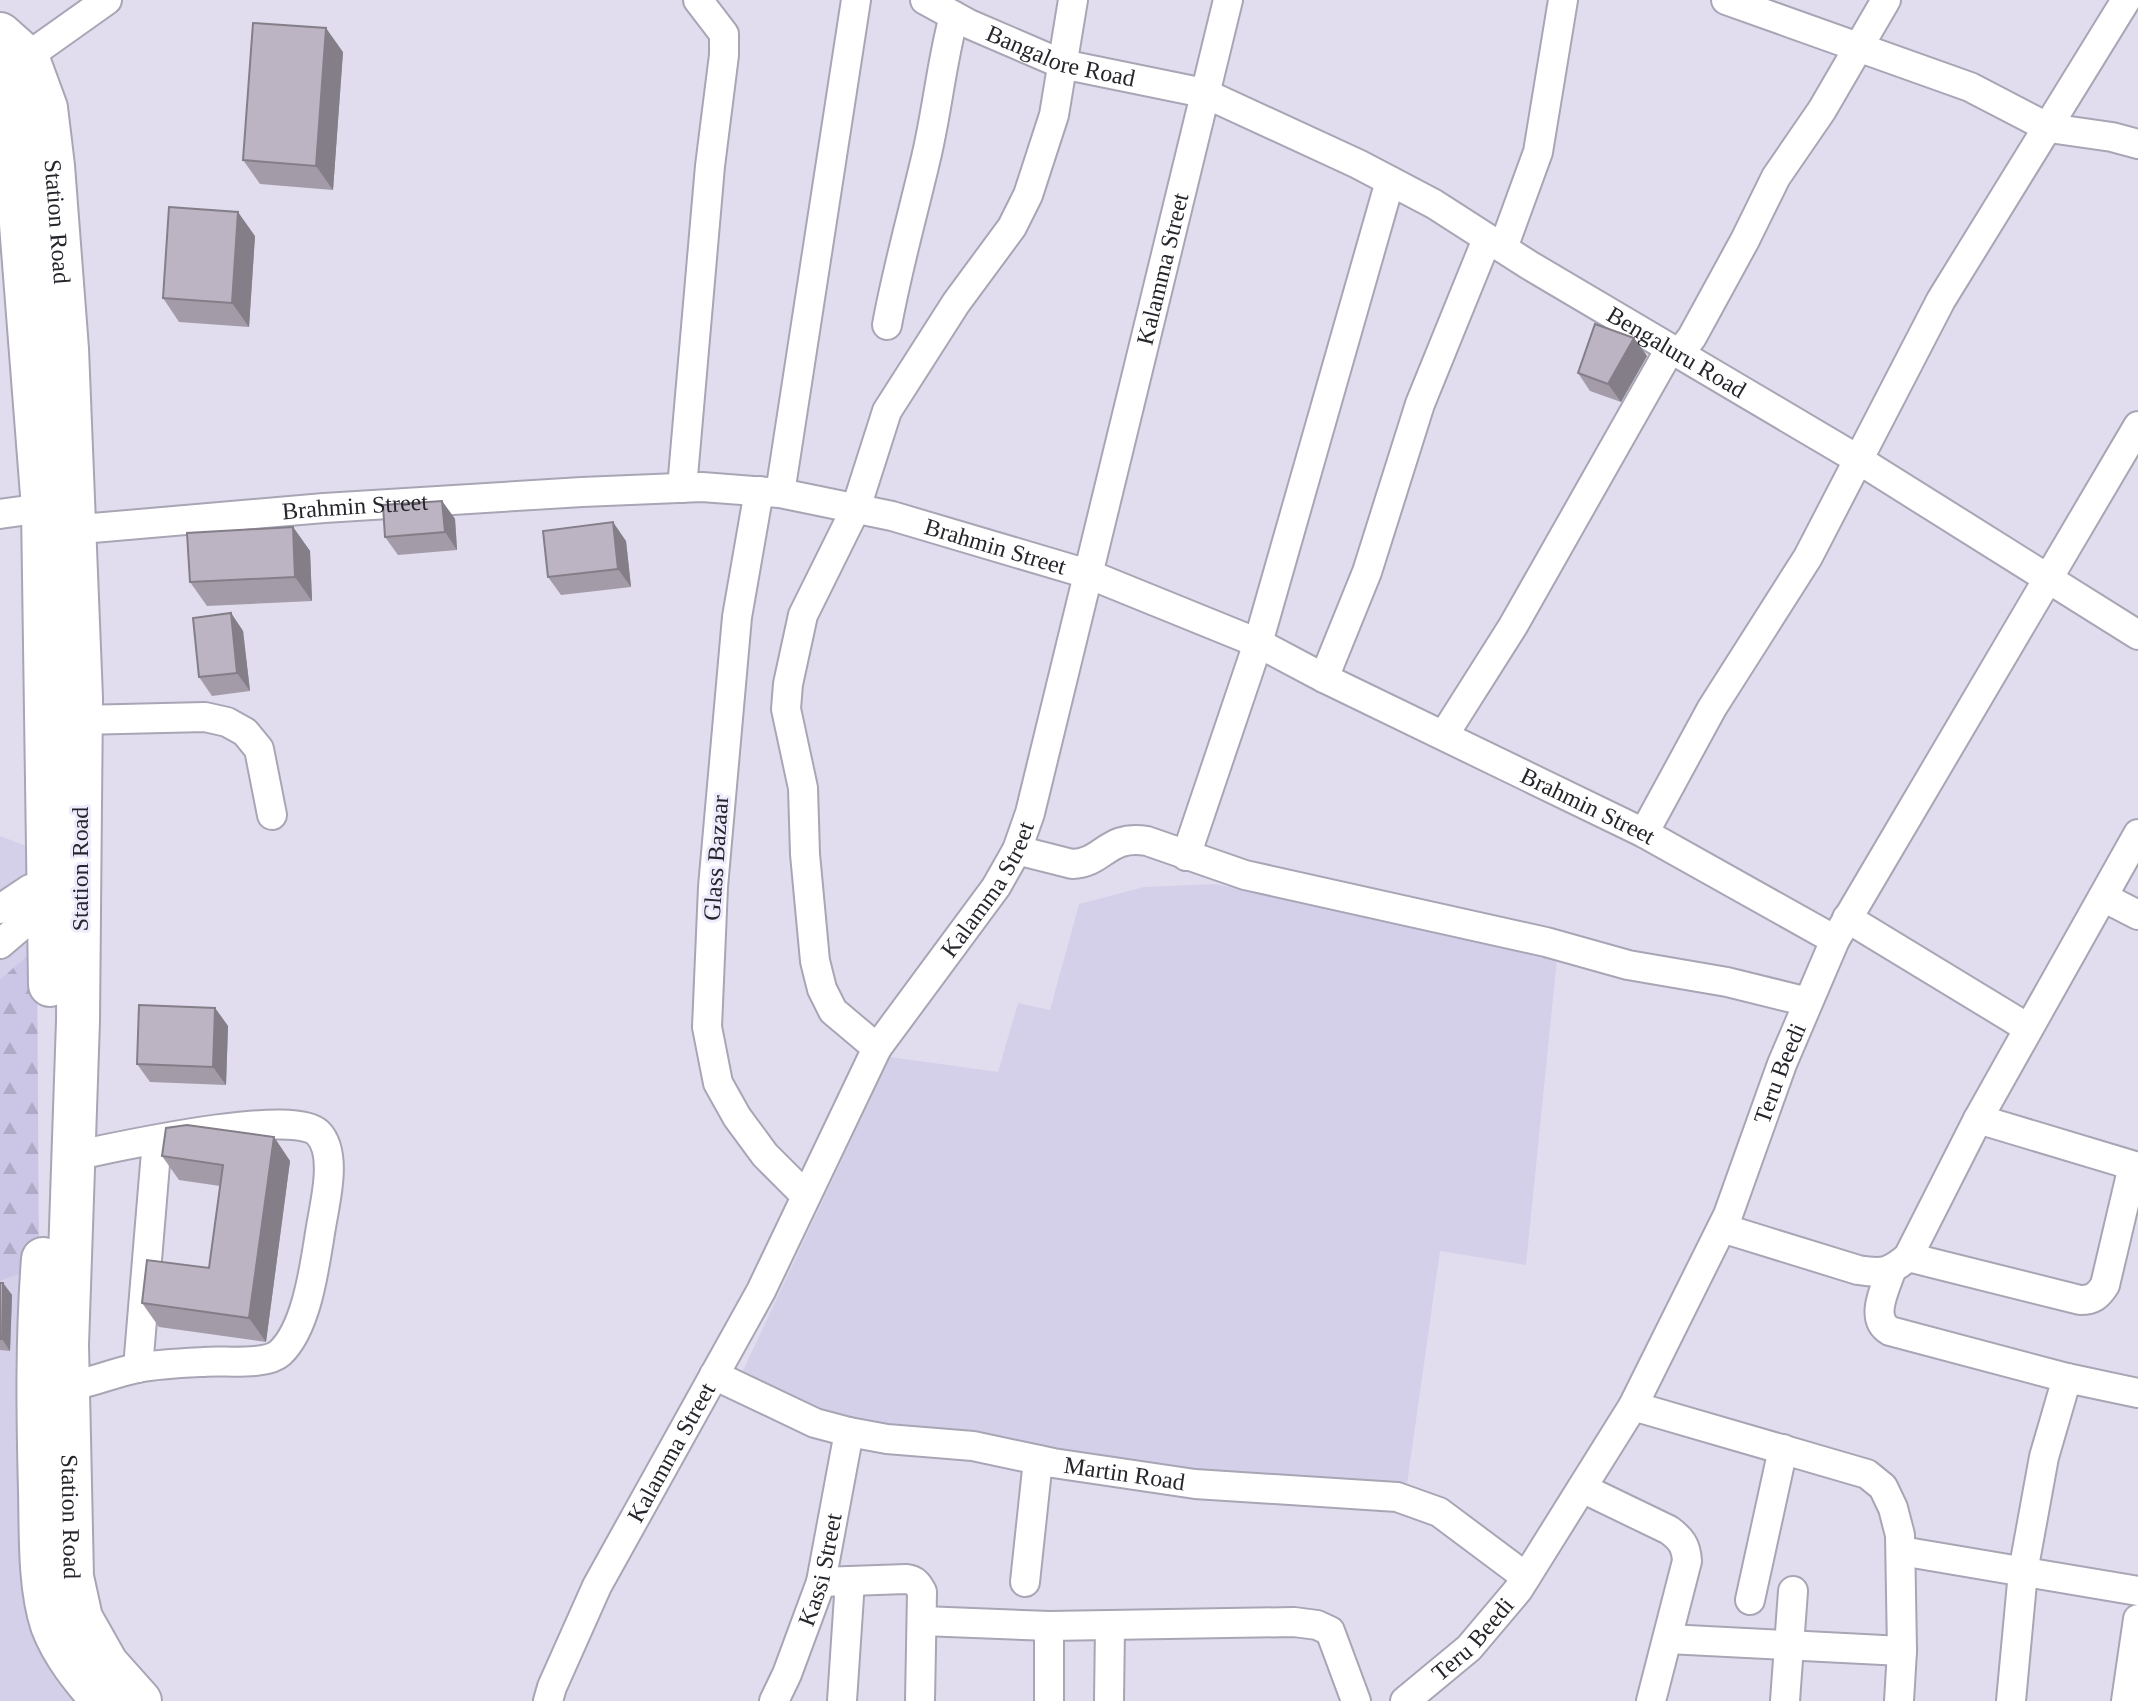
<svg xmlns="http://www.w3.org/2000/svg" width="2138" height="1701" viewBox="0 0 2138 1701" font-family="'Times New Roman',serif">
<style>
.built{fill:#d5d0e9}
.forest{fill:url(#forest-firs)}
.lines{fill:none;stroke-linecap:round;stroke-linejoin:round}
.minor-casing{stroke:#a8a5b5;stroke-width:32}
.highway-casing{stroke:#a8a5b5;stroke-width:46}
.minor{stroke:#fff;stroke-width:28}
.highway{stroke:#fff;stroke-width:42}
.wall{fill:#a39ba8}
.shaded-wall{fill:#847e88}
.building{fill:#bdb4c3;stroke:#847e88;stroke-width:2}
.labels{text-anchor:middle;stroke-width:6;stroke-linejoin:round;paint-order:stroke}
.street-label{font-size:24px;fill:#26252b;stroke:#eeebfc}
</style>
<defs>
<pattern id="forest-firs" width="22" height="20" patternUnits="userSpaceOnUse" patternTransform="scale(2)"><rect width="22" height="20" fill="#ccc6e6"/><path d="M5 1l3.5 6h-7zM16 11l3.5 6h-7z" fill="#afaac5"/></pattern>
</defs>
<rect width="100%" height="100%" fill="#e1ddef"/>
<!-- built -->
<g class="built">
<path d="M 0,836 L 32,848 L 39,1266 L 91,1701 L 0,1701 Z"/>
<path d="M 1216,884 L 1557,959 L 1526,1265 L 1440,1251 L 1407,1484 L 1199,1474 L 971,1434 L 837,1418 L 740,1377 L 890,1057 L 998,1072 L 1018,1003 L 1050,1010 L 1079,904 L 1144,887 Z"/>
</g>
<!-- forest -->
<path class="forest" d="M 37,947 L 39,1266 L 0,1281 L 0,980 Z"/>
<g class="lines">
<!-- minor casing -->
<g class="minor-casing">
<g id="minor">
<path id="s1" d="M 925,0 L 969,24 L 1062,64 L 1204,93 L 1358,164 L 1434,204 L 1529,265 L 1859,460 L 2138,635"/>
<path d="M 1726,0 L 1970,87 L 2049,128 L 2112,137 L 2138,144"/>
<path d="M 0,76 L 107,0"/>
<path d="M 1503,248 L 1538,152 L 1563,0"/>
<path d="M 887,325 C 897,270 912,217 925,162 C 937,114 941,64 954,16"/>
<path d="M 1679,354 L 1692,337 L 1745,240 L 1776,177 L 1822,110 L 1886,0"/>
<path d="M 682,488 L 710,166 L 724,55 L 724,34 L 698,0"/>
<path d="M 759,491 L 737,617 L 713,887 L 707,1027 L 718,1083 L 737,1117 L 765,1155 L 805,1195"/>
<path d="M 780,493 L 856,0"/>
<path d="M 0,514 L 43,508"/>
<path id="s2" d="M 58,531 L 324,508 L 582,492 L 702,487 L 780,493 L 892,516 L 1088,574 L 1258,643 L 1324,678 L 1644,833 L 1835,940"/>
<path d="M 1324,678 L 1367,572 L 1420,404 L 1487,239"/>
<path d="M 80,720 L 205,717 L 227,722 L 245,732 L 259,749 L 272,815"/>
<path d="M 1444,735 L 1513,626 L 1670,349"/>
<path d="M 1644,833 L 1712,708 L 1808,557 L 1941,300 L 2126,0"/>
<path d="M 1017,850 L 1072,864 C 1104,863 1107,834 1147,841 L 1245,875 L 1546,942 L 1628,965 L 1727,982 L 1808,1002"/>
<path d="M 1186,856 L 1258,643 L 1390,181"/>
<path d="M 2103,897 L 2138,915"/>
<path d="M 0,909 L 30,889 L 49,892 L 64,887"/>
<path d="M 1847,918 L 2028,1028"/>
<path d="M 0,944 L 34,915 L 49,892"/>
<path d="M 877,1048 L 833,1011 L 822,989 L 815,961 L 805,854 L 803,788 L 786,709 L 788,684 L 803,615 L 856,508 L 887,411 L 956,303 L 1012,227 L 1028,195 L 1054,115 L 1073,0"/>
<path d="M 1978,1119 L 2138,1167"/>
<path d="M 1722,1228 L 1858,1270 C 1883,1274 1889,1273 1908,1257 L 1978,1119 L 2138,834"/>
<path d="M 1908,1257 L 2080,1300 C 2093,1300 2098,1296 2105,1285 L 2133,1166"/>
<path d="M 1891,1271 C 1885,1289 1869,1319 1890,1331 L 2067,1378 L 2138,1393"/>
<path d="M 138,1368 L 157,1140"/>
<path id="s3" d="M 714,1375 L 815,1423 L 849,1432 L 887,1439 L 973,1446 L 1053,1463 L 1195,1484 L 1397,1497 L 1439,1512 L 1526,1577"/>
<path d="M 54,1389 C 83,1386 109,1374 137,1368 C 158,1364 182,1363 203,1362 C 223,1360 266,1366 280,1353 C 308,1327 315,1262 321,1227 C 325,1202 338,1153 318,1133 C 292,1107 113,1148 73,1156"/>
<path d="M 1633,1406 L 1867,1474 L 1883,1487 L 1893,1508 L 1900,1535 L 1902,1651 L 1899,1701"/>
<path d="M 1582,1488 L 1669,1530 C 1681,1539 1686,1545 1687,1561 L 1651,1701"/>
<path d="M 1901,1551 L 2138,1591"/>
<path d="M 821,1582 L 906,1579 C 915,1580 918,1584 922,1592 L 920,1701"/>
<path d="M 1025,1582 L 1038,1460"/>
<path d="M 1750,1600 L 1783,1449"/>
<path d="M 922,1621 L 1049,1626 L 1294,1622 L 1317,1625 L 1330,1631 L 1356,1701"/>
<path d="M 1668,1639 L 1902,1651"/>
<path id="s4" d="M 548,1701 L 552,1687 L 597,1586 L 761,1291 L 877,1048 L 996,887 L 1017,850 L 1030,813 L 1228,0"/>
<path id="s5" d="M 774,1701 L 787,1674 L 821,1582 L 849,1432"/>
<path d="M 842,1701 L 850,1581"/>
<path d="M 1049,1701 L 1049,1626"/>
<path d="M 1109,1701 L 1110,1626"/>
<path id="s6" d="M 1405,1701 L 1469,1648 L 1518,1590 L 1633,1406 L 1728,1215 L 1782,1064 L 1835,940 L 2138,426"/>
<path d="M 1785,1701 L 1793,1591"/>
<path d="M 2011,1701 L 2023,1572 L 2044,1457 L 2067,1378"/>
<path d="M 2126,1701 L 2138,1619"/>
</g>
</g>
<!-- highway casing -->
<g class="highway-casing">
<g id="highway">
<path id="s7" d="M 0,34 L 28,59 L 46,108 L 53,166 L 67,349 L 81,698 L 78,1021 L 67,1345 L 72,1577 L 81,1618 L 107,1664 L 140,1701"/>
<path d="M 0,94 L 9,115 L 21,224 L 43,508 L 50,985"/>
<path d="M 43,1259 C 37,1337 38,1414 40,1491 C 41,1532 39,1586 52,1625 C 63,1654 83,1678 103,1701"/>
</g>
</g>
<!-- minor -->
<use href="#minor" class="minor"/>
<!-- highway -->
<use href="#highway" class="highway"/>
</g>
<!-- wall -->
<g class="wall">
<path d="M 343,52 L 333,190 L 260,184 L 243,160 Z"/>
<path d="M 255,236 L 249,327 L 179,322 L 163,298 Z"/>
<path d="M 1634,338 L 1647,356 L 1621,402 L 1590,391 L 1578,373 Z"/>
<path d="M 442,501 L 455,519 L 457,550 L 398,555 L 385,537 Z"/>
<path d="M 293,527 L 310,551 L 312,601 L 207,606 L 190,582 Z"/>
<path d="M 626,541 L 631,587 L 561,595 L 548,577 Z"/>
<path d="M 231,613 L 243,631 L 250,691 L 212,696 L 199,677 Z"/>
<path d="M 215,1008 L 228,1026 L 226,1085 L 150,1082 L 137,1064 Z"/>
<path d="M 274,1137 L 290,1161 L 266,1342 L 159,1327 L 142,1303 L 209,1268 L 220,1186 L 179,1180 L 162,1156 Z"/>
<path d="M 0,1283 L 3,1283 L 12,1295 L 10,1351 L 0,1350 Z"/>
</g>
<!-- shaded-wall -->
<g class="shaded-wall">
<path d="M 326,28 L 343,52 L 333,190 L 316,166 Z"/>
<path d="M 238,212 L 255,236 L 249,327 L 232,303 Z"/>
<path d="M 1634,338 L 1647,356 L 1621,402 L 1608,384 Z"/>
<path d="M 442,501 L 455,519 L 457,550 L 445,532 Z"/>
<path d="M 613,522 L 626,541 L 631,587 L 618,569 Z"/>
<path d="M 293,527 L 310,551 L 312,601 L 295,577 Z"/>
<path d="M 231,613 L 243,631 L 250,691 L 237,673 Z"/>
<path d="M 215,1008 L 228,1026 L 226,1085 L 213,1067 Z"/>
<path d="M 274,1137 L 290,1161 L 266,1342 L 249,1318 Z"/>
<path d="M 3,1283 L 12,1295 L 10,1351 L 2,1339 Z"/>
</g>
<!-- building -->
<g class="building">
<path d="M 253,23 L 326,28 L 316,166 L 243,160 Z"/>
<path d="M 169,207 L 238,212 L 232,303 L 163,298 Z"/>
<path d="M 1595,324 L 1634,338 L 1608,384 L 1578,373 Z"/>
<path d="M 442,501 L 445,532 L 385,537 L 383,505 Z"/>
<path d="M 613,522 L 618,569 L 548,577 L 543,531 Z"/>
<path d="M 293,527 L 295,577 L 190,582 L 187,533 Z"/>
<path d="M 231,613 L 237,673 L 199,677 L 193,618 Z"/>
<path d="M 139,1005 L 215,1008 L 213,1067 L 137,1064 Z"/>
<path d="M 187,1125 L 274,1137 L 249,1318 L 142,1303 L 147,1260 L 209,1268 L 223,1165 L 162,1156 L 166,1128 Z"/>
<path d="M 0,1283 L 3,1283 L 2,1339 L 0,1339 Z"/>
</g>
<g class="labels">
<!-- street labels -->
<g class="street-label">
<text dy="8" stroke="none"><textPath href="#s1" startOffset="148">Bangalore Road</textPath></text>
<text dy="8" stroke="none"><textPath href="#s7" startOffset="204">Station Road</textPath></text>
<text dy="8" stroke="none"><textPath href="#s4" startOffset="1574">Kalamma Street</textPath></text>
<text dy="8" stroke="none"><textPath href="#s1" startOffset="836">Bengaluru Road</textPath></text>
<text dy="8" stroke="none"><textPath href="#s2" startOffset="298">Brahmin Street</textPath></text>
<text dy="8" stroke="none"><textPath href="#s2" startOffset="946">Brahmin Street</textPath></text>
<text dy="8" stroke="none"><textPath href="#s2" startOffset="1594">Brahmin Street</textPath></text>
<text transform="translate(716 858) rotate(-86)" y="8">Glass Bazaar</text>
<text transform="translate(80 869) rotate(-90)" y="8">Station Road</text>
<text dy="8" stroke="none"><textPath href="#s4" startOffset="926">Kalamma Street</textPath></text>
<text dy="8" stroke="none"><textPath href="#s6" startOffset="740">Teru Beedi</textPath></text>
<text dy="8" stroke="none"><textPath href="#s4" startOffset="278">Kalamma Street</textPath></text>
<text dy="8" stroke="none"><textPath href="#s3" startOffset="426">Martin Road</textPath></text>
<text dy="8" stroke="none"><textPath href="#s7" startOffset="1500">Station Road</textPath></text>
<text dy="8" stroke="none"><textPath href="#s5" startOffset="140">Kassi Street</textPath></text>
<text dy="8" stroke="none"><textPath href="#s6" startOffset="92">Teru Beedi</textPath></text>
</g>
</g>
</svg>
